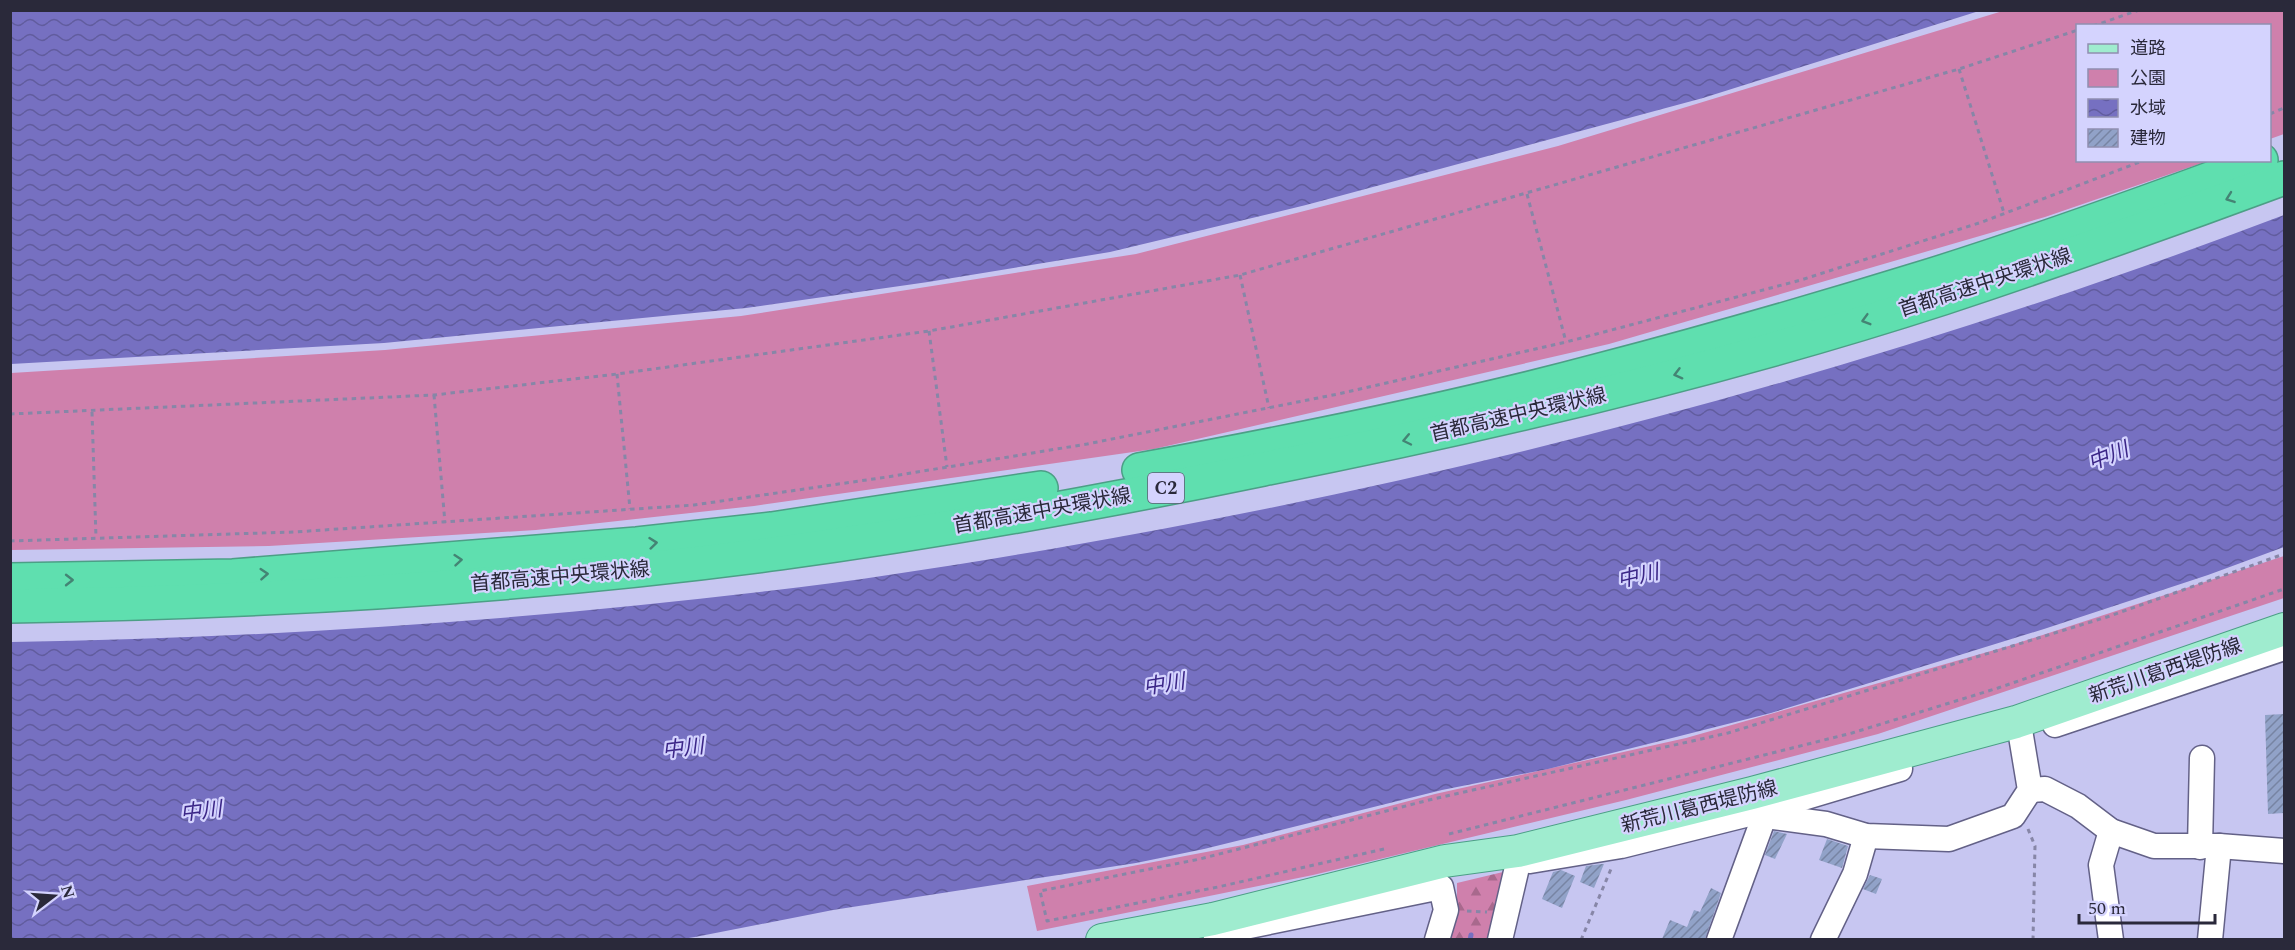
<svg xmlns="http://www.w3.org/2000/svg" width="2295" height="950" viewBox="0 0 2295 950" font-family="Spectral,'Noto Sans JP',serif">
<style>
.green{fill:#cf80ac}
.forest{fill:url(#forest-firs)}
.water{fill:url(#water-waves)}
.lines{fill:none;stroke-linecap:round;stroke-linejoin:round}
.stream{stroke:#7670c1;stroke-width:5}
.building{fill:url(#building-hatch)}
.minor-casing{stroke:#636187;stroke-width:27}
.major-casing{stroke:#4c9f86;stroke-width:34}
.highway-casing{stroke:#4c9f86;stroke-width:36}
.path{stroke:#8786a7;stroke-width:3;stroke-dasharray:4.5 4.5;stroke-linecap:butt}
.minor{stroke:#fff;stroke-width:24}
.major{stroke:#9feccf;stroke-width:32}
.highway{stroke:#5fdfaf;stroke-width:33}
.oneway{stroke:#448474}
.labels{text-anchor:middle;stroke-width:4.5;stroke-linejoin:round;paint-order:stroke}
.shield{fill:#d4d3fe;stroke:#5d5c75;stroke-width:1.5}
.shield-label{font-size:18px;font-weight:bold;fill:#2a293a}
.street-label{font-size:20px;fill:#2a293a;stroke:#d4d3fe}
.water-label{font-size:21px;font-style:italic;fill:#3b2687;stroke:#d4d3fe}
</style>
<defs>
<pattern id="forest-firs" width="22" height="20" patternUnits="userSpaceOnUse" patternTransform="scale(1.5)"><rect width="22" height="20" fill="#cf80ac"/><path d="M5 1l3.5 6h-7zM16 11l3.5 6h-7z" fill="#a8698d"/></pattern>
<pattern id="water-waves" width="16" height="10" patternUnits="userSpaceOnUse" patternTransform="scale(1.5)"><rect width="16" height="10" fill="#7670c1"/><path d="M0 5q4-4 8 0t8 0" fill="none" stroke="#615c9e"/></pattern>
<pattern id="building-hatch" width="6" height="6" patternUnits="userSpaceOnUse" patternTransform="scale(1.5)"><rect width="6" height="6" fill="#91a2c8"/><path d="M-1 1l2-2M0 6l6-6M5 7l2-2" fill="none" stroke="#7784a3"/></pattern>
</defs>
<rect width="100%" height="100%" fill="#c7c6f1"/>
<!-- green -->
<g class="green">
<path d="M 2006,10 L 2284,11 L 2284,134 L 2270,139 L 2270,26 L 2078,26 L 2078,160 L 2208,161 L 2045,217 L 1609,344 L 1154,449 L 754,506 L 536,530 L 269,546 L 11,550 L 11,373 L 385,350 L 741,316 L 1136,254 L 1558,146 Z"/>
<path d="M 2284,556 L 2284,598 L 1878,734 L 1626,800 L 1313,875 L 1037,931 L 1027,886 L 1243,845 L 1435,794 L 1686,738 L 2012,645 Z"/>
</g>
<!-- forest -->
<path class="forest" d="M 1503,872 L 1496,915 L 1488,939 L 1450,940 L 1457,915 L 1457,883 Z"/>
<!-- water -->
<g class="water">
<path d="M 11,10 L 1979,10 L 1979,11 L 1703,98 L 1306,205 L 1110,252 L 928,282 L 746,308 L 384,343 L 11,364 Z"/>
<path d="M 2284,215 L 2284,547 L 2208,575 L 2044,629 L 1866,684 L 1771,713 L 1672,738 L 1548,769 L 1442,790 L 1204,849 L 1136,863 L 833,910 L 695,937 L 676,940 L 11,939 L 11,642 C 264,638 516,621 768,591 C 865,580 961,564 1057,548 C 1476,476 1887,366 2284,215 Z"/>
</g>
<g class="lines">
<!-- stream -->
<path class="stream" d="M 1470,940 L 1471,935"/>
</g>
<!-- building -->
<g class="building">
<path d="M 2284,714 L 2284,813 L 2268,814 L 2265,715 Z"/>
<path d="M 1774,831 L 1787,834 L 1775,859 L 1765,855 Z"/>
<path d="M 1827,839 L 1848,846 L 1842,868 L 1819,860 Z"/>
<path d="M 1602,864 L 1604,864 L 1594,888 L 1580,882 L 1586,866 Z"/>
<path d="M 1561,870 L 1575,876 L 1562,908 L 1542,899 L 1553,872 Z"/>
<path d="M 1870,875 L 1882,879 L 1876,894 L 1863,889 Z"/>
<path d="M 1711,888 L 1721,893 L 1705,939 L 1662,939 L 1670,920 L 1687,927 L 1694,910 L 1700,912 Z"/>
</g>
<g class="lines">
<!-- minor casing -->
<g class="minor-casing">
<g id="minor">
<path d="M 2055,725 L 2284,648"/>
<path d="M 2030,790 L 2045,789 L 2078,806 L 2111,831 L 2154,846 L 2219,846 L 2284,851"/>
<path d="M 1758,815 L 1826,824 L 1866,836 L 1949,839 L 2013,816 L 2030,790 L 2021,736"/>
<path d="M 2200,847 L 2202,758"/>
<path d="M 1530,861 L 1621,846 L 1753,813 L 1900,769"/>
<path d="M 1215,933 L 1441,887 L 1446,910 L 1437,940"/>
<path d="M 1500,940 L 1518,863 L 1518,851"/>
<path d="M 1719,940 L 1764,817"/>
<path d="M 1823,940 L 1855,874 L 1866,836"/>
<path d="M 2111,940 L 2101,865 L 2111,831"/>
<path d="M 2210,940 L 2219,846"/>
</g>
</g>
<!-- major casing -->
<g class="major-casing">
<path id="major" d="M 1102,940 L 1213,919 L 1445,861 L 1518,851 L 1752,793 L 2016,722 L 2284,629"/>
</g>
<!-- highway casing -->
<g class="highway-casing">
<g id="highway">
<path d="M 1139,470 C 1292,442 1447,411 1597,371 C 1708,342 1819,310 1929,276 C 2041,241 2151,201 2261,160"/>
<path d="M 10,580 L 233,576 L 637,544 L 772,529 L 1041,488"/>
<path d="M 10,606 C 267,602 525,587 780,553 C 942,531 1103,502 1263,469 C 1492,424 1721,370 1943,298 C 2057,260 2171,220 2284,178"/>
</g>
</g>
<!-- path -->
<g class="path">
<path d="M 2093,26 L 2139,10"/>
<path d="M 1959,69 L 2004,213"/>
<path d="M 2270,114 L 2284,108"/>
<path d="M 1527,194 L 1566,342"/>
<path d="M 1240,275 L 1269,408"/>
<path d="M 929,331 L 947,467"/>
<path d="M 617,374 L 630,509"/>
<path d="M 434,395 L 445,523"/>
<path d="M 92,412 L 96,538"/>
<path d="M 10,414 L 434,395 L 617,374 L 929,331 L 1240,275 L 1959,69 L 2078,30"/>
<path d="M 10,541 L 294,532 L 694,505 L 887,477 L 1087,444 L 1338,394 L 1566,342 L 1801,280 L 1982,222 L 2145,160"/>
<path d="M 2028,829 L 2035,846 L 2033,940"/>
<path d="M 1449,834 L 1852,733 L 1998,688 L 2284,589"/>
<path d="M 1384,849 L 1218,887 L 1047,921 L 1040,891 L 1200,859 L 1433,799 L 1728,733 L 2107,617 L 2284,554"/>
<path d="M 1467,911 L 1487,912"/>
<path d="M 1581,940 L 1611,869"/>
</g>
<!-- minor -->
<use href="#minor" class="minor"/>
<!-- major -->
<use href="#major" class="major"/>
<!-- highway -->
<use href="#highway" class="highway"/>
</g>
<!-- one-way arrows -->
<defs><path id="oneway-chevron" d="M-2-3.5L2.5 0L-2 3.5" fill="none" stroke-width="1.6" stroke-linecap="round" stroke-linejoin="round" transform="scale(1.5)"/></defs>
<g class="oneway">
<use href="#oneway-chevron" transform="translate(2230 198) rotate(160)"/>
<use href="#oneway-chevron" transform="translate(1866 320) rotate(164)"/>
<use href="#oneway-chevron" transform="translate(1678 374) rotate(165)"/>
<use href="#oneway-chevron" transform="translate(1407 440) rotate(168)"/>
<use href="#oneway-chevron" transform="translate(653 543) rotate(-6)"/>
<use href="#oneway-chevron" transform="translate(458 560) rotate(-5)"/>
<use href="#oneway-chevron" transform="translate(264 574) rotate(-4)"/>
<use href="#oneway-chevron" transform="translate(69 580)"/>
</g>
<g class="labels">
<!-- shield labels -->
<rect class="shield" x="1148" y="473" width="36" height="30" rx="4.5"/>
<g class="shield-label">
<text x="1166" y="494">C2</text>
</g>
<!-- street labels -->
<g class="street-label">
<text transform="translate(1985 282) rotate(-18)" y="7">首都高速中央環状線</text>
<text transform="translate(1518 414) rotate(-13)" y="7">首都高速中央環状線</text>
<text transform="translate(1042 510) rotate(-10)" y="7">首都高速中央環状線</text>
<text transform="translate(560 576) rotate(-5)" y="7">首都高速中央環状線</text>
<text transform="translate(2165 670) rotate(-19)" y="7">新荒川葛西堤防線</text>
<text transform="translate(1699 806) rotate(-14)" y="7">新荒川葛西堤防線</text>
</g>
<!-- water labels -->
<g class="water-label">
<text transform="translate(2108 456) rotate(-22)" y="7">中川</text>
<text transform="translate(1638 576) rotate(-13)" y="7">中川</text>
<text transform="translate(1164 684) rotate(-9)" y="7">中川</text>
<text transform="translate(683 748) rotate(-7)" y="7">中川</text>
<text transform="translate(201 811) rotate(-7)" y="7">中川</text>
</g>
</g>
<!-- border -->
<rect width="2295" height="950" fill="none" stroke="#2a293a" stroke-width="24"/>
<!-- legend -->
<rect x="2076" y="24" width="195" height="138" fill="#d4d3fe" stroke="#908fb0" stroke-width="1.5"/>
<rect x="2088" y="44" width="30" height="9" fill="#9feccf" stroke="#908fb0" stroke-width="1.5"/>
<text x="2130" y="54" font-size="18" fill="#2a293a">道路</text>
<rect x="2088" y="69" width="30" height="18" fill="#cf80ac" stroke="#908fb0" stroke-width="1.5"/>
<text x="2130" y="84" font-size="18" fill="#2a293a">公園</text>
<rect x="2088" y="99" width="30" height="18" fill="url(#water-waves)" stroke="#908fb0" stroke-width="1.5"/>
<text x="2130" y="114" font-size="18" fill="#2a293a">水域</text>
<rect x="2088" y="129" width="30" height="18" fill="url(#building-hatch)" stroke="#908fb0" stroke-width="1.5"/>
<text x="2130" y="144" font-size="18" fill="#2a293a">建物</text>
<!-- north arrow -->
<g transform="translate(54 896) rotate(73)" stroke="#d4d3fe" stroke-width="4.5" paint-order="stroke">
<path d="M0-4.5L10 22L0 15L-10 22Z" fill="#2a293a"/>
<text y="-9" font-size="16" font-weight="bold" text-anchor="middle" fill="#2a293a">N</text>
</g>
<!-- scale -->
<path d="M2079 914v9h136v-9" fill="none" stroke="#2a293a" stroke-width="3"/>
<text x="2088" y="914" font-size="18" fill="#2a293a" stroke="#d4d3fe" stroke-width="4.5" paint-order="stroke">50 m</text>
</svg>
